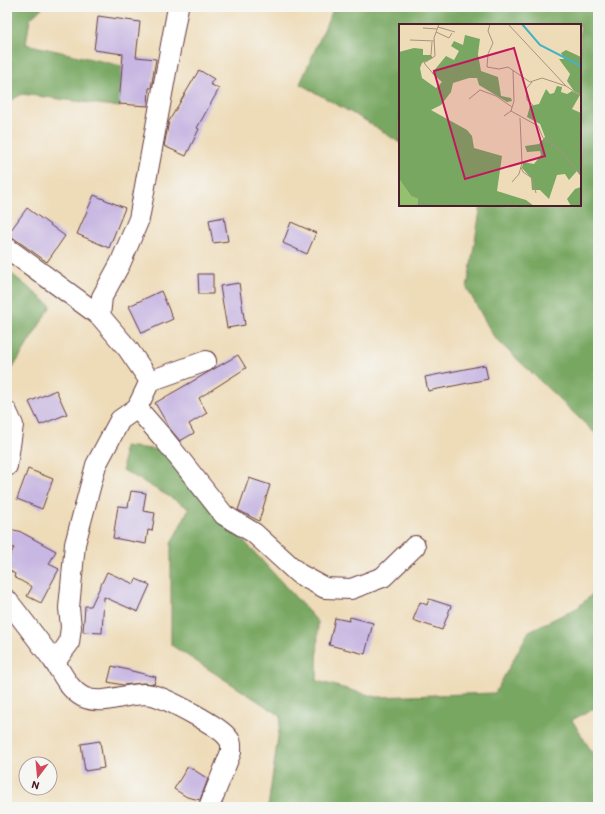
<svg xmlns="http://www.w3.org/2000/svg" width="605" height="814" viewBox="0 0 605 814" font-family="Itim,sans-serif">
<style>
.forest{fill:#78a762;stroke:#616346}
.building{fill:#c8b7e2}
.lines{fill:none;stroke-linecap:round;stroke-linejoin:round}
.minor-casing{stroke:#633b40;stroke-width:22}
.minor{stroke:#fff;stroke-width:20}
.inset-river{fill:none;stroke:#47b2c5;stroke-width:2}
.inset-road{fill:none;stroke:#ac9080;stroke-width:1}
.view{fill:#c2185b;fill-opacity:0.15;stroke:#c2185b;stroke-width:2}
.inset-edge{fill:none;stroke:#4a1f2b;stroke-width:2}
</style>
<rect width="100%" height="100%" fill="#f6f6f2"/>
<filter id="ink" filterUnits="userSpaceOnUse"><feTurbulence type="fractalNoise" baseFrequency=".025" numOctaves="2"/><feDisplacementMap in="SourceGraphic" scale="8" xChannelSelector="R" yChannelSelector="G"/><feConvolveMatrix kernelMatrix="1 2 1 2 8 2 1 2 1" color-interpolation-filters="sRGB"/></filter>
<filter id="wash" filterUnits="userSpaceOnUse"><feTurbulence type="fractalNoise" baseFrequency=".012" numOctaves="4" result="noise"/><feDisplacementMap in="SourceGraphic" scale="16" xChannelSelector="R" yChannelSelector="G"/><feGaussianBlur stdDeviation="0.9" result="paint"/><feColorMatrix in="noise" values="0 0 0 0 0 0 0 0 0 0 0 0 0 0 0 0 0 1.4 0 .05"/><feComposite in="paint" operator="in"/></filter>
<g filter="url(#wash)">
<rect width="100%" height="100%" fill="#eedcb9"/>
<!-- forest -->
<g class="forest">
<path d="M 7,7 L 43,7 L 30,19 L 26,44 L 122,66 L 120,107 L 22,94 L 7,103 Z"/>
<path d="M 334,7 L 598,7 L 598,436 L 494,337 L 467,288 L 481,205 L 580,205 L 580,25 L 400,25 L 400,143 L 368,122 L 300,84 Z"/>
<path d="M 7,270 L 51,306 L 8,376 L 7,376 Z"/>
<path d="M 124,446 L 161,450 L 318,622 L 317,681 L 377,697 L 495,693 L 529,631 L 577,608 L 598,589 L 598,706 L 572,720 L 598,762 L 598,807 L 268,807 L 281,716 L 171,645 L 171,544 L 189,508 L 123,470 Z"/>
</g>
<g id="blocks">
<!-- building -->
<g class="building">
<path d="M 98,16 L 140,22 L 136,57 L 156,59 L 151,88 L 149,88 L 148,106 L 119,104 L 123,54 L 94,50 Z"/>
<path d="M 199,70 L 214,79 L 210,84 L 219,89 L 197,128 L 199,129 L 186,156 L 164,146 L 169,121 Z"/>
<path d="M 94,195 L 125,208 L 109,248 L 77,234 Z"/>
<path d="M 27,208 L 65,236 L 47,262 L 8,234 Z"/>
<path d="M 224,217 L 228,241 L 213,243 L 209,220 Z"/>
<path d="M 291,222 L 316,233 L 307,254 L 283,243 Z"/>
<path d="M 198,274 L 213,274 L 213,294 L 199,294 Z"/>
<path d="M 239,283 L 245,325 L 227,328 L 220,286 Z"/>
<path d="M 161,291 L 173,319 L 142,333 L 129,306 Z"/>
<path d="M 238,355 L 246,368 L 199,398 L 207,413 L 189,424 L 194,433 L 180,441 L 170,429 L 155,403 Z"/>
<path d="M 485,365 L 488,379 L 428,391 L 425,377 Z"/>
<path d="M 56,390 L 67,414 L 40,425 L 29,402 Z"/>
<path d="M 28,469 L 53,479 L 42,509 L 17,499 Z"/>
<path d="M 249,478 L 270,485 L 259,521 L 238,510 Z"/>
<path d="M 131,491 L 146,493 L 143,511 L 155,513 L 152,531 L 148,530 L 146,544 L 113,538 L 118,506 L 128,507 Z"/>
<path d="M 7,529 L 19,531 L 56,551 L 49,564 L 59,569 L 41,603 L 27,596 L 32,587 L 14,577 L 15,574 L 7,569 L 7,561 L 14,548 L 7,547 Z"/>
<path d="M 107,572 L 134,584 L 136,579 L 150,585 L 138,612 L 104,597 L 102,633 L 83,632 L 85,606 L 91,606 Z"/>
<path d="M 429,599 L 451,606 L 442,630 L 413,620 L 420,602 L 427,605 Z"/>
<path d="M 350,617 L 373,623 L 365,654 L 329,645 L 335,618 L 349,621 Z"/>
<path d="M 112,666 L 156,677 L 154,684 L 143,683 L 123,685 L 108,682 Z"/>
<path d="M 100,741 L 104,768 L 85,771 L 81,744 Z"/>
<path d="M 188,766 L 208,779 L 200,800 L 187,797 L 174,789 Z"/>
</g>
</g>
</g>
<g filter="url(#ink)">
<use href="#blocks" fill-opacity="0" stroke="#633b40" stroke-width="1"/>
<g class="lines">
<!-- minor casing -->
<g class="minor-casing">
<g id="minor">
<path d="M 7,248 L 100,316 L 128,349 L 150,381"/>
<path d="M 100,316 L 102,297 L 120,264 L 139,219 L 178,7"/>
<path d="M 137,408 L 164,439 L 224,515 L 254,533 L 299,574 L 325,588 L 351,589 L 383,577 L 415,546"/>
<path d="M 7,412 L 13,425 L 7,466"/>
<path d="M 7,600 C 23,620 38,640 53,660 C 63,674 68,689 83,697 C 105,707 130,690 152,695 C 166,698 221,727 228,738 C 232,742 231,747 231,752 L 209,807"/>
<path d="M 55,662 L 69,643 L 71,627 L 69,608 L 75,544 L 96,465 L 120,420 L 137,408 L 150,381 L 206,361"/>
</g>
</g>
<!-- minor -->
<use href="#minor" class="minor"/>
</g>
</g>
<!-- overview -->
<g transform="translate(399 24)">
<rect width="182" height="182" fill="#eedcb9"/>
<path d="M 0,155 L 12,172 L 19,175 L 18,182 L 0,182 Z" fill="#95c16f"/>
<path d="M 66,11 L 81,15 L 79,30 L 82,47 L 99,53 L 102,72 L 112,74 L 113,77 L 108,78 L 80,61 L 78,54 L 70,54 L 54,59 L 52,68 L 42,81 L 32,86 L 68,106 L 73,112 L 75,124 L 103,132 L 98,167 L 127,176 L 135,182 L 18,182 L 19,175 L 12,172 L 0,155 L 0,28 L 15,24 L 24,25 L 24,31 L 32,31 L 34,34 L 23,39 L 21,44 L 23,54 L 37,64 L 43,58 L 33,49 L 47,32 L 55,36 L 60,27 L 52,22 L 55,17 L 64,21 ZM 167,26 L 182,33 L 182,71 L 175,67 L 168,57 L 171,50 L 160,35 L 165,35 L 162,29 ZM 158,62 L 163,63 L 162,68 L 168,70 L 173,67 L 181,71 L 173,85 L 182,89 L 182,152 L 178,147 L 170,156 L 166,150 L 158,151 L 150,175 L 141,166 L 133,166 L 132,154 L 123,144 L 124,138 L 135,140 L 142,131 L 141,127 L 128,128 L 126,122 L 140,120 L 146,113 L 141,100 L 128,93 L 131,82 L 140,80 L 147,65 L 151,70 L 155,69 ZM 182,163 L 182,182 L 172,182 L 168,175 L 176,165 Z" fill="#78a762"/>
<path class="inset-river" d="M 123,0 L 141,21 L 182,42"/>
<path class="inset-road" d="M 91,0 L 89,7 L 94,19 L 89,30 L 88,43 L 100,45 L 109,43 L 131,58 L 143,54 L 167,62M 109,0 L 167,62 L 182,72M 39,3 L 56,8M 24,4 L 38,5M 37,8 L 50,14 L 53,9M 11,16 L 35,17M 32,31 L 33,18M 37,53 L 25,39 L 36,32 L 35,14 L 40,0M 133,58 L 127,65 L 128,76 L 134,81M 70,75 L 81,66 L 97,72 L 113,83M 112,87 L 139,102 L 144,114 L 162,127 L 182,152M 105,92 L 112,87 L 115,77 L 114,46M 122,143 L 124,148 L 133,154 L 137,169M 113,158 L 120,150 L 123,139 L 121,94"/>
<path class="view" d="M 115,24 L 146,132 L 66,155 L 35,47 Z"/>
<rect width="182" height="182" class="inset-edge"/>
</g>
<!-- margin -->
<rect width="605" height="814" fill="none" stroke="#f6f6f2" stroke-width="24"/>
<!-- north arrow -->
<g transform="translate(38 776) rotate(196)"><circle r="19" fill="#f6f6f2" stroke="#b1a0a2"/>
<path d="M0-3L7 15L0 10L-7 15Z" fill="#d1495b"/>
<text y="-6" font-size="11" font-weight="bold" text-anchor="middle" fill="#4a1f2b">N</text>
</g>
</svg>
